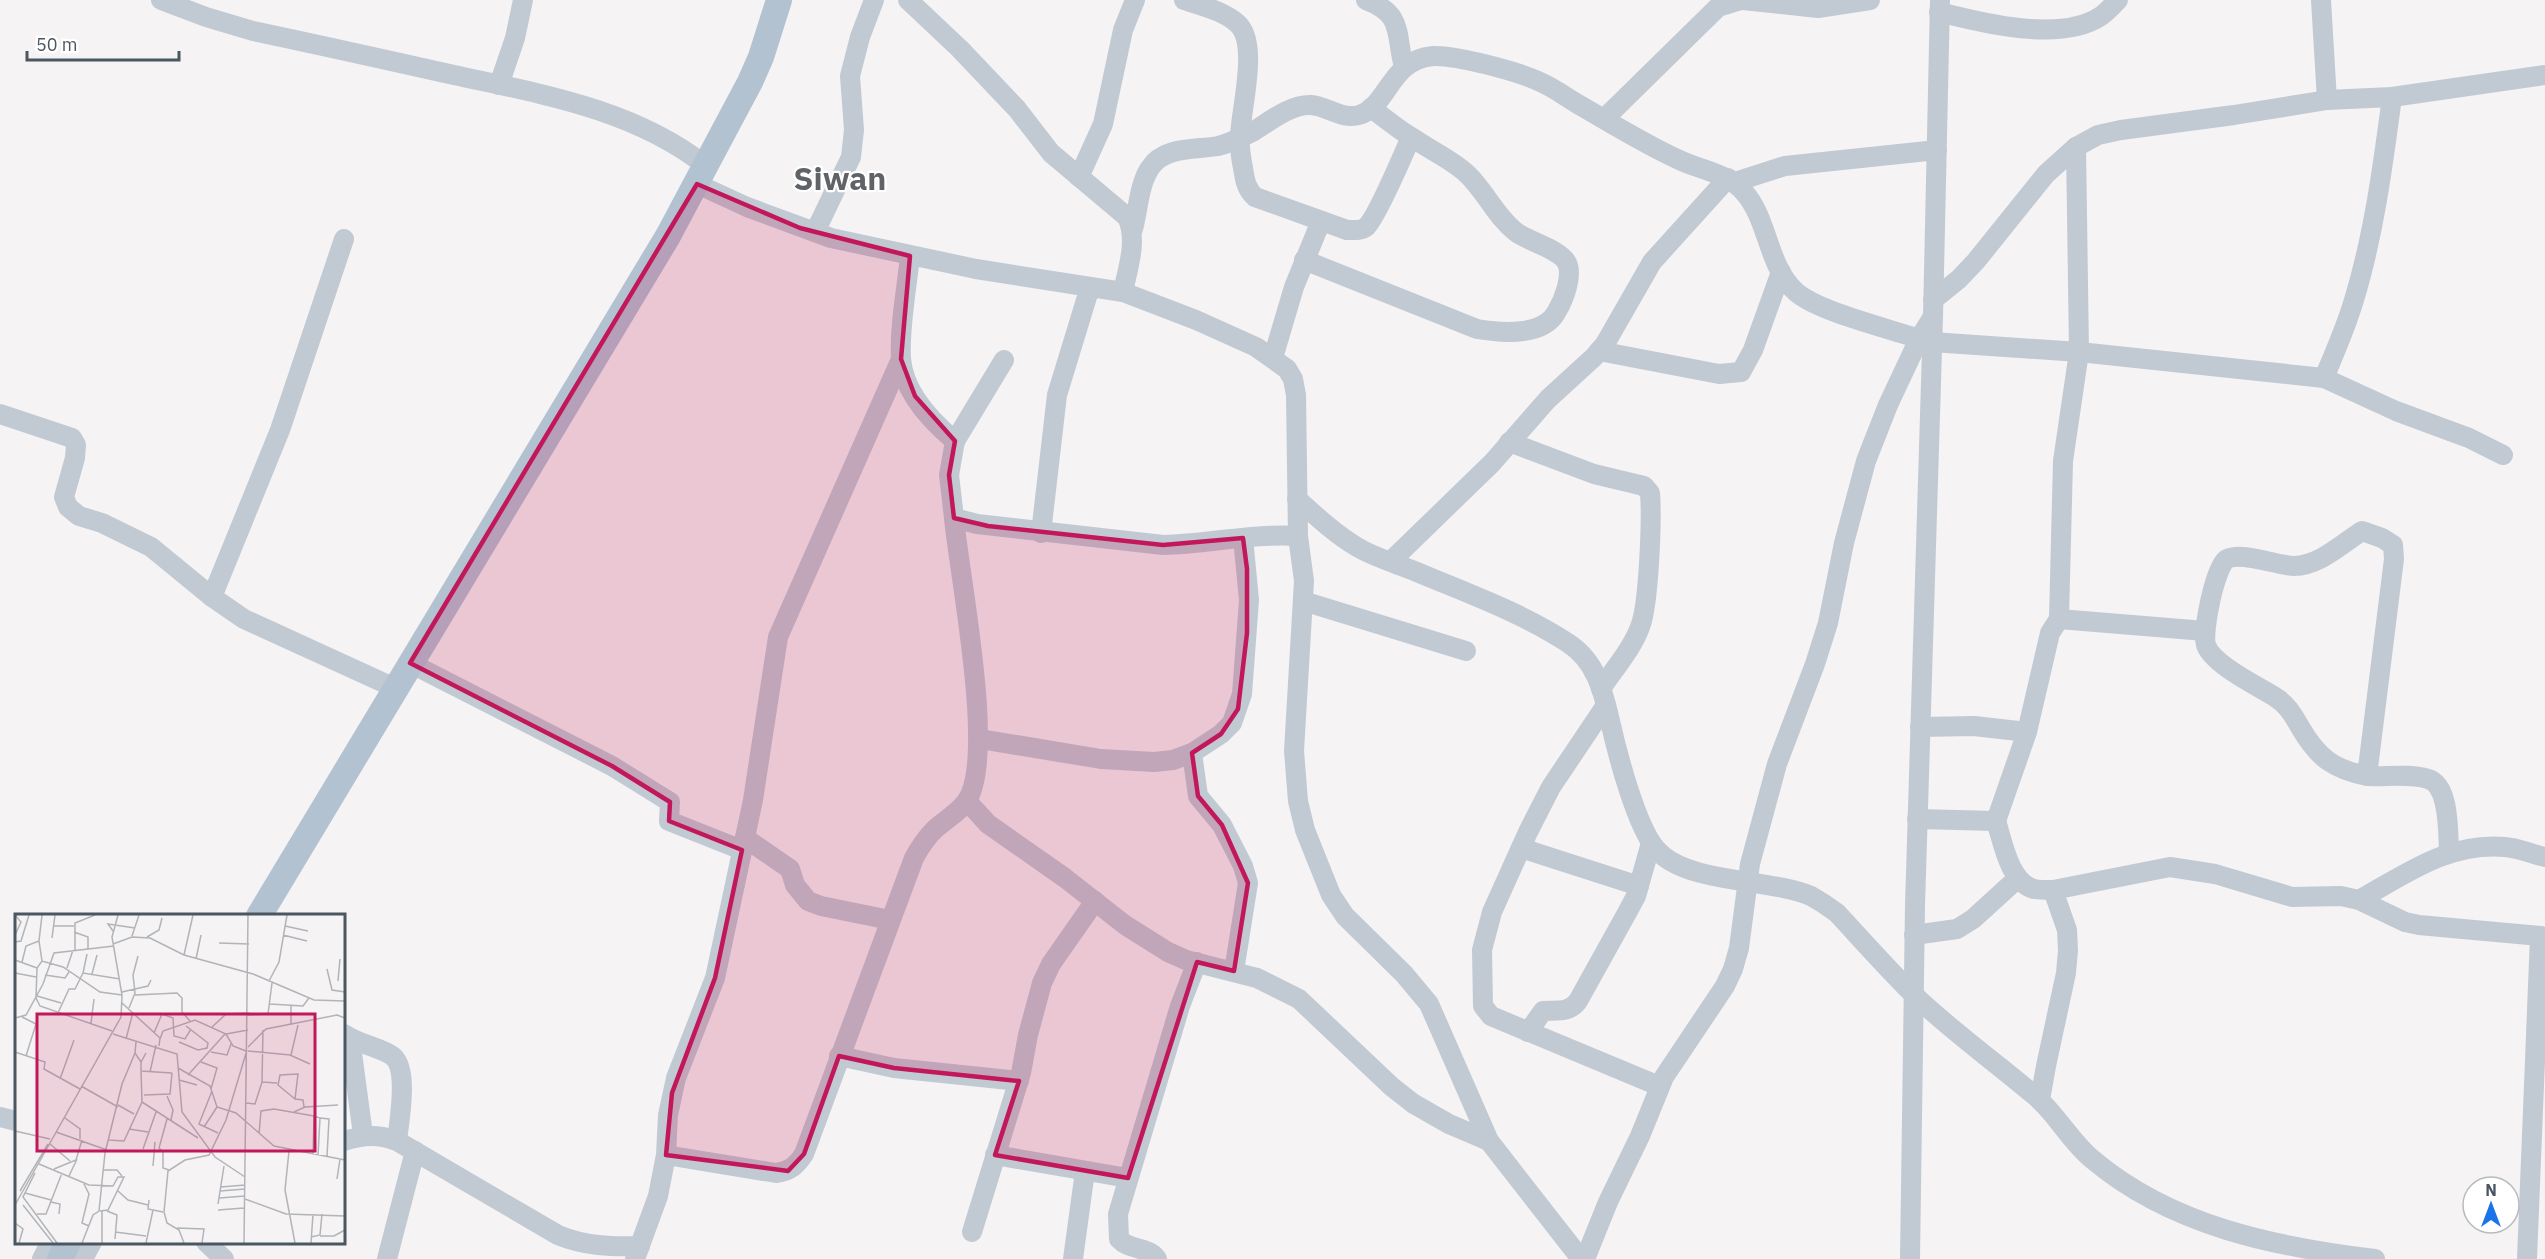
<svg xmlns="http://www.w3.org/2000/svg" width="2545" height="1259" viewBox="0 0 2545 1259" font-family="'IBM Plex Sans',sans-serif">
<style>
.lines{fill:none;stroke-linecap:round;stroke-linejoin:round}
.minor{stroke:#c1cad2;stroke-width:20}
.major{stroke:#b3c2d1;stroke-width:26}
.marked{fill:#c2185b;fill-opacity:0.2;stroke:#c2185b;stroke-width:4.5;stroke-linejoin:round}
.labels{text-anchor:middle;stroke-width:4.5;stroke-linejoin:round;paint-order:stroke}
.town-label{font-size:32px;font-weight:bold;fill:#5f6368;stroke:#fff}
.inset-road{fill:none;stroke:#b1b4b9;stroke-width:1.5}
.view{fill:#c2185b;fill-opacity:0.15;stroke:#c2185b;stroke-width:3}
.inset-edge{fill:none;stroke:#4a5661;stroke-width:3}
</style>
<rect width="100%" height="100%" fill="#f5f3f3"/>
<g class="lines">
<!-- minor -->
<g class="minor">
<path d="M 161,0 L 206,17 L 253,31 C 320,45 387,60 454,75 C 541,94 634,109 706,166"/>
<path d="M 908,0 L 960,49 L 1017,109 L 1051,153 L 1127,217 C 1138,240 1128,267 1123,292"/>
<path d="M 1184,0 C 1202,6 1224,11 1238,24 C 1259,44 1241,108 1240,136 C 1239,147 1241,158 1243,168 C 1245,180 1246,189 1255,197 L 1347,230 C 1353,230 1361,231 1366,227 C 1376,219 1404,153 1411,137"/>
<path d="M 1366,0 C 1404,14 1395,33 1404,67"/>
<path d="M 1743,0 L 1818,8 L 1870,0"/>
<path d="M 2321,0 L 2327,100"/>
<path d="M 1939,12 C 1982,23 2061,43 2101,16 C 2107,12 2113,5 2118,0"/>
<path d="M 499,85 L 515,38 L 523,0"/>
<path d="M 1604,119 L 1718,7 L 1741,0"/>
<path d="M 1079,177 L 1103,124 L 1123,30 L 1135,0"/>
<path d="M 1735,182 L 1785,166 L 1937,150"/>
<path d="M 697,184 L 747,207 L 831,238 L 976,269 L 1123,292 L 1196,320 L 1256,347 L 1287,369 L 1293,379 L 1296,395 L 1298,536 L 1304,581 L 1294,751 L 1298,801 L 1305,830 L 1331,895 L 1345,916 L 1404,974 L 1429,1004 L 1489,1141 L 1581,1259"/>
<path d="M 1133,229 C 1138,211 1139,184 1150,168 C 1164,146 1195,150 1218,146 C 1231,143 1242,137 1254,131 C 1270,121 1291,104 1311,105 C 1327,106 1342,120 1359,115 C 1389,106 1389,60 1433,56 C 1456,55 1516,71 1538,81 C 1551,86 1563,95 1576,103 C 1611,123 1647,146 1684,162 C 1705,171 1728,174 1744,192 C 1769,220 1767,266 1796,292 C 1819,312 1888,328 1919,339"/>
<path d="M 815,232 L 851,157 L 854,130 L 850,76 L 860,37 L 874,0"/>
<path d="M 910,256 C 907,287 899,328 901,358 C 903,391 931,421 955,441 L 1004,360"/>
<path d="M 1304,260 L 1477,329 C 1501,333 1544,337 1557,311 C 1564,299 1573,276 1567,263 C 1560,249 1529,242 1516,232 C 1495,216 1485,190 1466,173 C 1452,160 1432,151 1416,140 C 1400,131 1386,119 1371,108"/>
<path d="M 1933,300 L 1959,279 L 1976,261 L 2046,174 L 2076,147 L 2098,135 L 2121,130 L 2234,115 L 2327,100 L 2392,97 L 2545,75"/>
<path d="M 1932,342 L 2079,352 L 2324,378 L 2396,411 L 2469,438 L 2503,455"/>
<path d="M 1599,351 L 1719,374 L 1741,372 L 1753,350 L 1781,272"/>
<path d="M 1273,358 L 1294,287 L 1321,221"/>
<path d="M 2324,378 C 2335,352 2346,327 2354,300 C 2374,234 2383,165 2392,97"/>
<path d="M 0,414 L 72,438 L 76,445 L 75,458 L 64,497 L 68,507 L 79,516 L 102,523 L 151,547 L 212,597 L 244,619 L 395,688"/>
<path d="M 955,441 L 949,475 L 954,518 L 977,524 L 1163,545 C 1208,544 1253,533 1298,536"/>
<path d="M 1509,442 L 1594,474 L 1644,486 L 1650,493 C 1652,518 1649,605 1640,627 C 1632,649 1614,669 1601,689"/>
<path d="M 1297,499 C 1316,516 1335,534 1357,547 C 1374,557 1394,563 1412,570 C 1464,592 1521,612 1568,643 C 1596,661 1603,691 1610,721 C 1617,752 1636,826 1656,849 C 1685,884 1769,878 1811,896 C 1820,901 1829,907 1837,913 C 1862,940 1886,967 1912,993 C 1950,1030 1994,1061 2034,1095 C 2056,1113 2070,1141 2092,1159 C 2171,1226 2275,1247 2375,1259"/>
<path d="M 1041,533 L 1057,395 L 1090,287"/>
<path d="M 1391,561 L 1492,463 L 1548,399 L 1594,357 L 1605,344 L 1652,262 L 1728,178"/>
<path d="M 212,597 L 280,430 L 344,239"/>
<path d="M 1303,601 L 1466,651"/>
<path d="M 2059,619 L 2063,461 L 2079,352 L 2076,147"/>
<path d="M 410,663 L 612,766 L 670,802 L 669,821 L 742,850"/>
<path d="M 1606,705 L 1551,787 L 1528,832 L 1492,912 L 1482,950 L 1483,1006 L 1491,1016 L 1659,1086"/>
<path d="M 1920,727 L 1974,726 L 2027,732"/>
<path d="M 980,739 L 1101,759 L 1154,762 L 1173,760 L 1192,753 L 1221,734 L 1232,723 L 1242,694 L 1249,600 L 1243,538"/>
<path d="M 1192,753 L 1198,796 L 1222,825 L 1243,866 L 1248,883 L 1234,971"/>
<path d="M 2367,776 C 2333,769 2318,758 2300,727 C 2293,715 2287,704 2275,697 C 2258,686 2213,665 2206,645 C 2202,632 2215,566 2227,559 C 2242,551 2278,566 2294,566 C 2319,566 2343,543 2362,531 L 2382,538 L 2393,545 L 2394,559 L 2367,776 C 2386,777 2410,773 2428,779 C 2450,785 2448,833 2449,852"/>
<path d="M 967,801 L 988,824 L 1065,878 L 1125,925 L 1168,952 L 1186,960 L 1257,978 L 1299,999 L 1391,1086 L 1414,1104 L 1449,1124 L 1489,1141"/>
<path d="M 1917,819 L 1996,821 L 2027,732 L 2050,633 L 2059,619 L 2205,631"/>
<path d="M 1996,821 C 2003,842 2009,882 2034,889 C 2040,890 2047,890 2053,890"/>
<path d="M 745,838 L 790,869 L 795,885 L 808,901 L 821,906 L 890,920"/>
<path d="M 1521,848 L 1639,886"/>
<path d="M 2359,900 C 2406,874 2448,842 2505,847 C 2519,848 2531,854 2545,857"/>
<path d="M 1914,935 L 1957,929 L 1973,919 L 2018,878"/>
<path d="M 1528,1032 L 1543,1011 C 1558,1010 1569,1013 1578,1001 L 1628,911 L 1636,896 L 1651,843"/>
<path d="M 344,1034 C 358,1044 376,1046 391,1055 C 410,1066 399,1121 397,1141"/>
<path d="M 350,1038 L 363,1135"/>
<path d="M 839,1056 L 894,1068 L 1019,1081"/>
<path d="M 2040,1100 L 2046,1066 L 2066,973 L 2068,950 L 2067,930 L 2053,890 L 2170,867 L 2215,874 L 2292,897 L 2341,896 L 2359,900 L 2405,922 L 2419,925 L 2540,936"/>
<path d="M 0,1117 L 16,1121"/>
<path d="M 344,1141 C 364,1135 377,1134 397,1141 L 558,1235 C 584,1246 612,1247 640,1246"/>
<path d="M 666,1155 L 776,1173 C 790,1171 796,1166 804,1154 L 914,858 C 920,847 926,838 935,829 C 945,820 958,813 966,802 C 997,759 959,575 954,518"/>
<path d="M 995,1155 L 1128,1178"/>
<path d="M 972,1232 L 1021,1073 L 1028,1035 L 1042,983 L 1051,964 L 1095,901"/>
<path d="M 206,1242 L 224,1259"/>
<path d="M 42,1259 L 51,1242"/>
<path d="M 83,1259 L 92,1242"/>
<path d="M 387,1259 L 415,1151"/>
<path d="M 635,1259 L 658,1196 L 666,1155 L 668,1115 L 676,1078 L 715,978 L 753,800 L 778,637 L 901,359"/>
<path d="M 1073,1259 L 1085,1171"/>
<path d="M 1157,1259 C 1148,1246 1130,1251 1119,1239 L 1118,1214 L 1180,1006 L 1197,962"/>
<path d="M 1585,1259 L 1608,1202 L 1640,1136 L 1664,1077 L 1725,986 L 1733,969 L 1739,948 L 1750,864 L 1777,764 L 1815,664 L 1828,623 L 1844,543 L 1866,461 L 1888,405 L 1919,339 L 1932,318"/>
<path d="M 1910,1259 L 1915,906 L 1933,317 L 1940,0"/>
<path d="M 2527,1259 L 2540,936 L 2545,937"/>
</g>
<!-- major -->
<g class="major">
<path d="M 259,916 L 668,236 L 750,82 L 761,57 L 779,0"/>
<path d="M 60,1259 L 68,1242"/>
</g>
</g>
<!-- marked area -->
<path class="marked" d="M 697,184 L 800,228 L 910,256 L 901,359 L 915,396 L 955,441 L 949,475 L 954,518 L 988,526 L 1163,545 L 1243,538 L 1247,569 L 1247,633 L 1238,709 L 1221,734 L 1192,753 L 1198,796 L 1222,825 L 1248,883 L 1234,971 L 1197,962 L 1128,1178 L 995,1155 L 1019,1081 L 894,1068 L 839,1056 L 804,1154 L 788,1171 L 666,1155 L 672,1093 L 715,978 L 742,850 L 669,821 L 670,802 L 612,766 L 410,663 Z"/>
<g class="labels">
<!-- town labels -->
<g class="town-label">
<text x="840" y="190">Siwan</text>
</g>
</g>
<!-- overview -->
<g transform="translate(15 914)">
<rect width="330" height="330" fill="#f5f3f3"/>
<path class="inset-road" d="M 0,1 L 6,8 L 0,21M 38,12 L 59,12M 270,12 L 293,17M 98,17 L 93,10 L 120,14M 59,18 L 73,23 L 73,35M 268,21 L 292,27M 117,22 L 124,1M 132,23 L 144,16 L 147,4M 37,24 L 40,1M 24,27 L 27,47M 0,28 L 6,27 L 14,1M 204,29 L 234,30M 98,30 L 117,23 L 135,24 L 169,41 L 238,60 L 299,86 L 330,87M 60,36 L 60,9 L 80,1M 169,41 L 178,1M 181,45 L 186,21M 0,46 L 22,54M 7,48 L 11,32 L 24,27 L 27,1M 52,54 L 58,36M 312,55 L 317,76 L 330,78M 0,59 L 21,63M 68,59 L 72,40M 77,60 L 82,41M 30,61 L 50,64 L 54,58M 254,67 L 264,48 L 272,1M 323,67 L 325,45M 107,78 L 133,72 L 136,66M 120,81 L 162,79 L 167,84 L 167,98 L 175,107M 22,82 L 46,89M 107,89 L 145,124 L 144,132M 255,90 L 288,92 L 294,84M 276,92 L 276,111M 114,94 L 120,79 L 118,61 L 123,42M 42,101 L 54,75 L 60,75 L 68,59 L 105,65M 233,101 L 253,100 L 257,69M 7,103 L 21,110 L 11,142M 0,104 L 11,101 L 28,70 L 39,39 L 99,32M 76,109 L 79,85M 197,113 L 211,100 L 234,99M 97,117 L 25,92 L 21,84 L 22,54 L 27,47 L 48,53 L 85,78 L 107,81M 139,119 L 147,100 L 158,104 L 159,122 L 170,125 L 176,115M 98,120 L 162,140 L 167,198 L 200,243 L 230,263M 211,120 L 233,116M 111,125 L 118,98M 145,125 L 148,117 L 180,106 L 211,120 L 218,132 L 231,137M 121,128 L 120,139 L 126,148 L 131,139M 164,128 L 183,136 L 192,134 L 193,129 L 171,112M 233,133 L 251,115 L 322,101 L 330,104M 233,137 L 275,141 L 295,150M 0,138 L 30,148 L 29,155 L 65,175M 196,138 L 212,141 L 216,130M 276,141 L 283,111M 126,148 L 126,157 L 157,159M 186,148 L 202,154 L 196,175M 163,154 L 195,172 L 202,193 L 221,199 L 259,232 L 330,246M 135,158 L 141,131M 173,161 L 210,120M 45,165 L 59,126M 164,166 L 182,171M 247,168 L 248,116M 66,172 L 103,193M 197,177 L 184,210 L 203,219M 129,181 L 155,180 L 157,159M 152,182 L 158,196 L 156,206M 280,185 L 263,171 L 265,161 L 283,160 L 280,185 L 288,186 L 289,193M 127,188 L 183,224M 231,189 L 240,190 L 247,168 L 262,169M 103,191 L 119,200M 279,198 L 290,193 L 323,191M 50,204 L 65,215 L 65,225M 305,204 L 314,205 L 312,242M 152,205 L 144,234 L 148,238 L 148,254 L 154,256M 189,213 L 202,193M 114,215 L 133,218M 0,217 L 35,225M 41,218 L 92,236M 244,220 L 246,197 L 259,195 L 299,202M 94,226 L 109,227 L 127,188 L 126,157M 35,230 L 55,247M 128,235 L 141,198M 274,237 L 270,276 L 280,329M 298,240 L 299,202 L 305,204 L 303,241M 24,250 L 74,271 L 98,272 L 103,263 L 109,263 L 93,296 L 85,297M 138,252 L 140,228M 39,255 L 61,246 L 67,226M 89,256 L 102,256 L 107,262M 20,259 L 8,283 L 42,329M 54,262 L 62,245M 322,265 L 325,245M 69,270 L 74,280 L 67,309 L 74,312M 206,273 L 230,271M 5,277 L 33,230M 103,277 L 113,286 L 133,291M 205,277 L 230,275M 10,279 L 36,286M 204,284 L 230,282M 230,285 L 271,300 L 330,302M 134,286 L 133,295 L 148,298M 36,288 L 45,290 L 44,300M 203,290 L 209,252M 0,291 L 106,103 L 107,81 L 97,23 L 103,1M 8,291 L 38,329M 203,296 L 229,294M 87,297 L 87,329M 92,297 L 102,301 L 100,325M 22,300 L 31,300 L 47,259M 0,309 L 8,315 L 4,329M 162,314 L 189,315 L 187,329M 100,318 L 131,322M 305,322 L 319,322 L 330,316M 296,323 L 305,321 L 307,300M 67,329 L 78,301 L 84,297 L 90,239 L 107,170 L 120,139M 131,329 L 138,296M 169,329 L 164,316 L 152,309 L 149,298 L 153,257 L 170,246 L 194,241 L 211,206 L 232,136M 229,329 L 233,1M 296,329 L 298,300"/>
<path class="view" d="M 22,100 L 300,100 L 300,237 L 22,237 Z"/>
<rect width="330" height="330" class="inset-edge"/>
</g>
<!-- north arrow -->
<g transform="translate(2491 1205)"><circle r="28" fill="#ffffff" stroke="#b7bbc0" stroke-width="1.5"/>
<path d="M0-4.5L10 22L0 15L-10 22Z" fill="#1a73e8"/>
<text y="-9" font-size="16" font-weight="bold" text-anchor="middle" fill="#4a5661">N</text>
</g>
<!-- scale -->
<path d="M27 51v9h152v-9" fill="none" stroke="#4a5661" stroke-width="3"/>
<text x="36" y="51" font-size="18" fill="#4a5661" stroke="#ffffff" stroke-width="4.5" paint-order="stroke">50 m</text>
</svg>
